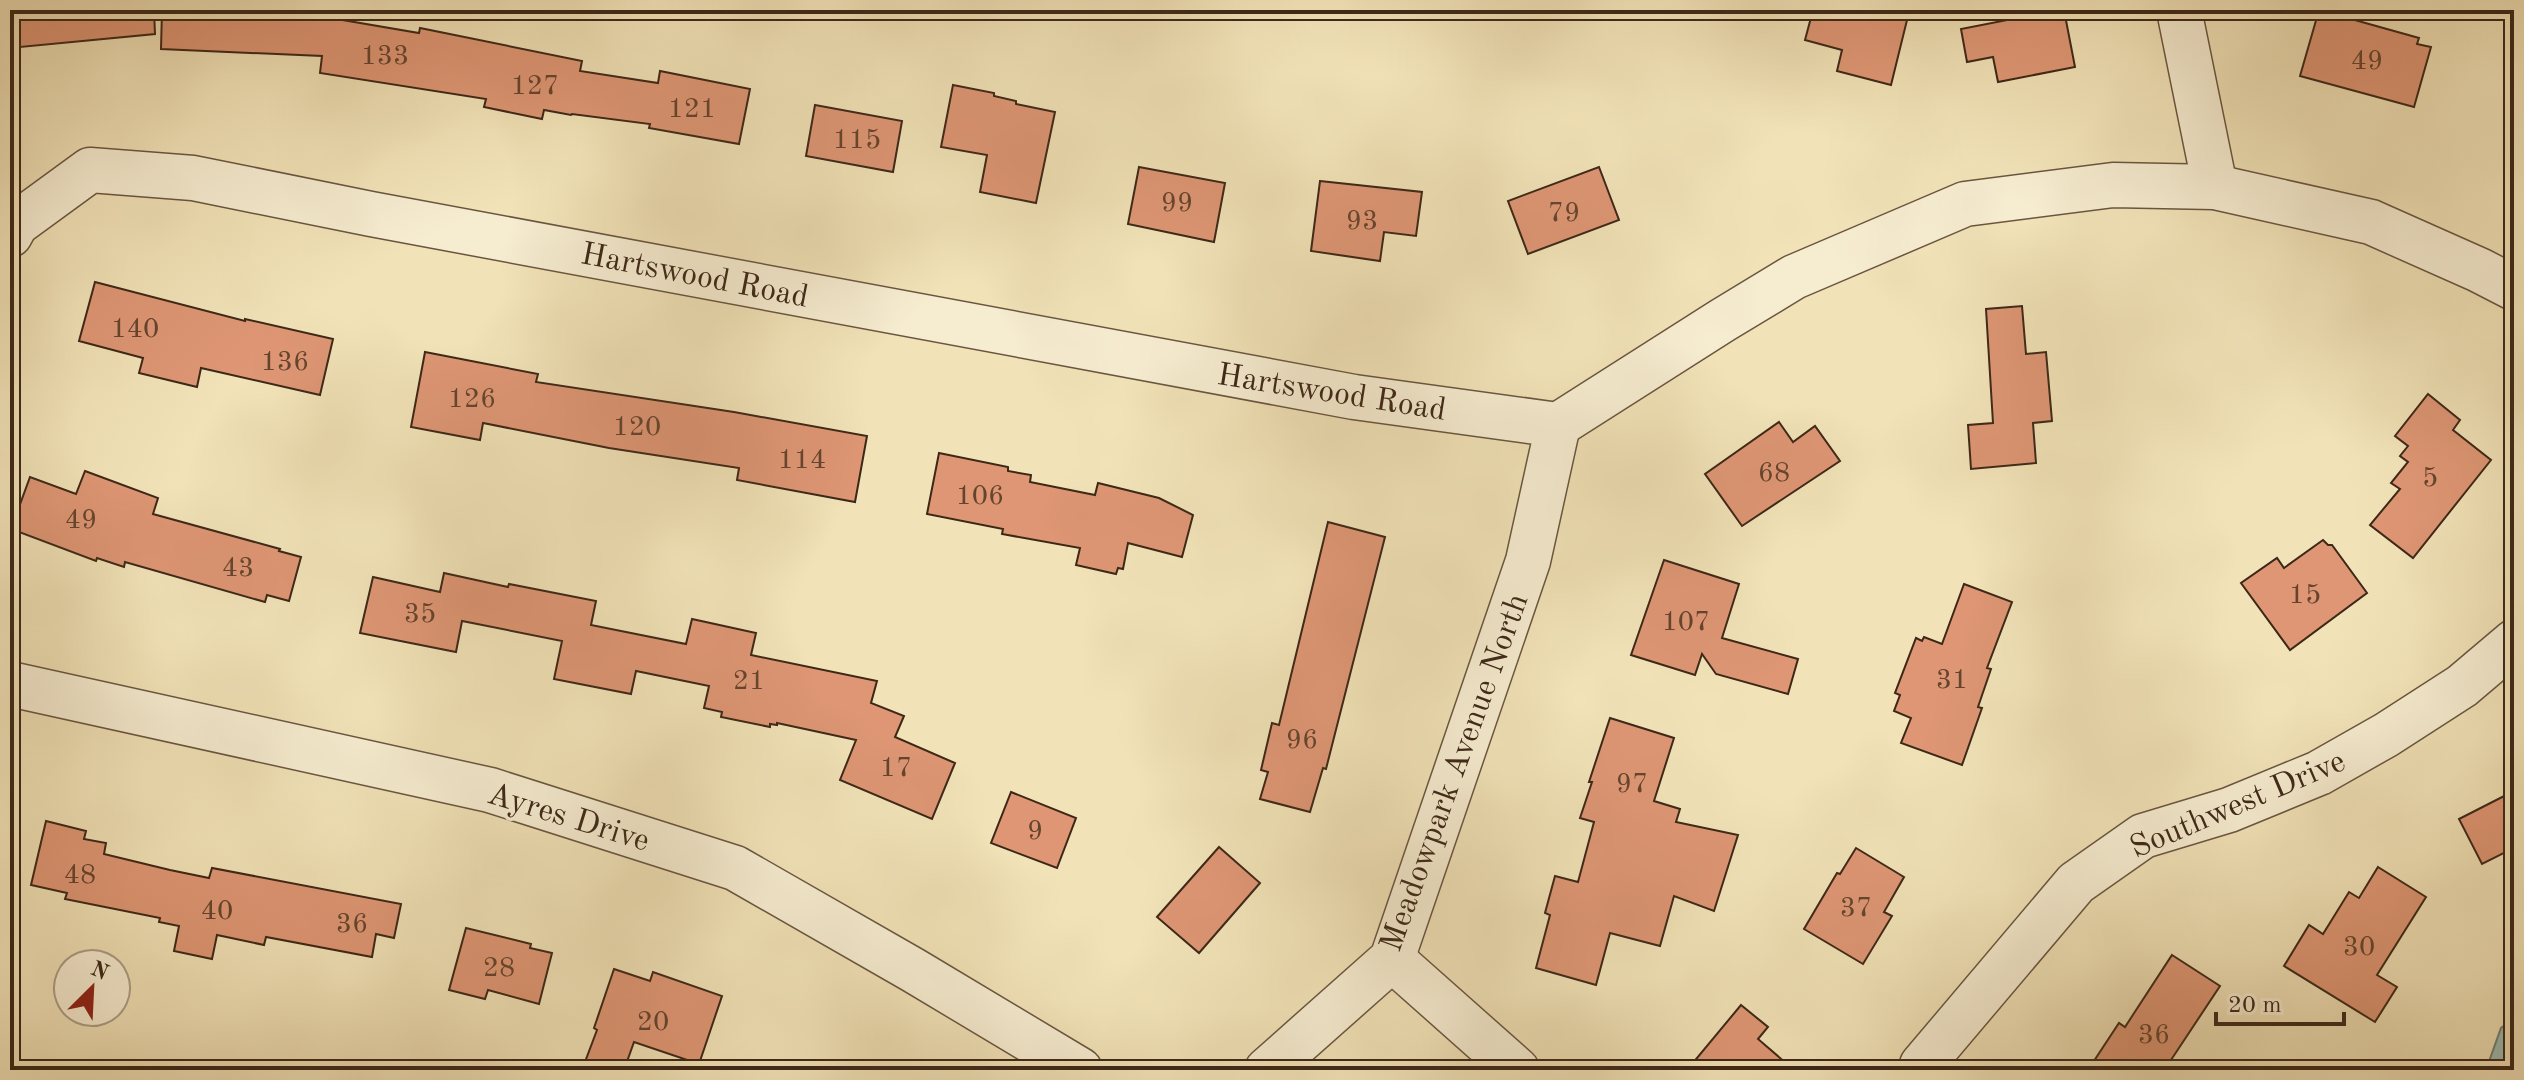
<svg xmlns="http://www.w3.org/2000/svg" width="2524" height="1080" viewBox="0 0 2524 1080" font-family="'Old Standard TT',serif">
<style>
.water{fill:#9bbdb3;stroke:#758175;stroke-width:2}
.building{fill:#de9674;stroke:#3d2818;stroke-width:2}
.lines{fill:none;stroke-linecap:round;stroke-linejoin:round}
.minor-casing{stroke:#6a5640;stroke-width:47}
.minor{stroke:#f6ecd0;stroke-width:44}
.labels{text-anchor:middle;stroke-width:7;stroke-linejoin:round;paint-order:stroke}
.number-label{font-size:28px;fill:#65442f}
.street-label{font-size:32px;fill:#3d2818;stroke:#f6ecd0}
</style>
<rect width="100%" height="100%" fill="#f1e2b7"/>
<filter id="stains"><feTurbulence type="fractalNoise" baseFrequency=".0025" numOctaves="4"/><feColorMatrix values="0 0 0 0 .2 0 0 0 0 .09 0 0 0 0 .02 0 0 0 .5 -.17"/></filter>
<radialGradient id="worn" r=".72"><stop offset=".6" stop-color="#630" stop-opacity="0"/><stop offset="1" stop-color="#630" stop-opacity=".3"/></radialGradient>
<!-- water -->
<path class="water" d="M 2514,1019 L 2514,1070 L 2486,1070 L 2501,1028 Z"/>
<!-- building -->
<g class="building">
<path d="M 10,10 L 154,10 L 155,34 L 10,48 Z"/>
<path d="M 162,10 L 284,10 L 419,33 L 420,28 L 582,61 L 580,71 L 658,83 L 660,71 L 750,89 L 739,144 L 649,128 L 650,124 L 572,114 L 571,115 L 544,110 L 542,119 L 484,107 L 486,99 L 320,73 L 322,56 L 161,49 Z"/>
<path d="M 1813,10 L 1887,10 L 1908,16 L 1891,85 L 1837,71 L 1842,50 L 1805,40 Z"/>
<path d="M 2059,10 L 2064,10 L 2075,67 L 1998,82 L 1993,57 L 1967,62 L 1961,29 Z"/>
<path d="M 2319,10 L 2419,38 L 2417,44 L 2431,47 L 2414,107 L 2300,76 Z"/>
<path d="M 953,85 L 994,93 L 994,96 L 1016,101 L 1016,104 L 1055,112 L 1036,203 L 980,192 L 987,155 L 941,147 Z"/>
<path d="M 815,105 L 902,121 L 893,172 L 806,156 Z"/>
<path d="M 1139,167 L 1225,183 L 1214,242 L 1128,224 Z"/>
<path d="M 1599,167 L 1619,220 L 1528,254 L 1508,201 Z"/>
<path d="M 1320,181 L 1422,192 L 1416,236 L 1384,232 L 1380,261 L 1311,251 Z"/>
<path d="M 95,282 L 245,321 L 245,319 L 333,339 L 320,395 L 201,368 L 197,387 L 139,373 L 143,358 L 79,341 Z"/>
<path d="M 2022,306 L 2026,354 L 2046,352 L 2052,421 L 2033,423 L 2036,463 L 1971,469 L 1968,425 L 1993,423 L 1986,309 Z"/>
<path d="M 425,352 L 538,374 L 536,382 L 734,412 L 867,436 L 855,502 L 737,480 L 739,468 L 609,448 L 483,423 L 480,440 L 411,427 Z"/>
<path d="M 2428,394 L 2460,420 L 2453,430 L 2491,460 L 2413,558 L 2370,525 L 2400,489 L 2391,483 L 2408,462 L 2400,456 L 2408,446 L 2395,436 Z"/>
<path d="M 1779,422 L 1793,442 L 1815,426 L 1840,461 L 1742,526 L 1705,474 Z"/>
<path d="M 939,453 L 1008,467 L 1008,471 L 1031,475 L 1030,482 L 1095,495 L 1098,483 L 1159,498 L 1193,515 L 1182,557 L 1128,543 L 1123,569 L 1118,568 L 1116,574 L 1076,565 L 1080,548 L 1002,534 L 1003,529 L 927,514 Z"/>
<path d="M 85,471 L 158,498 L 153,514 L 280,549 L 279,551 L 301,557 L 289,601 L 267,595 L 265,602 L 125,562 L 124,567 L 97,558 L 96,561 L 11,529 L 30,477 L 76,494 Z"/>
<path d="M 1328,522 L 1385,537 L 1326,769 L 1323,768 L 1310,812 L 1260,799 L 1268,772 L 1261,770 L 1272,723 L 1279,725 Z"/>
<path d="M 2323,540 L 2328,545 L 2332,545 L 2367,593 L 2290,650 L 2241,583 L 2277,558 L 2284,568 Z"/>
<path d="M 1664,560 L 1739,584 L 1722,638 L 1798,659 L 1788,694 L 1716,674 L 1702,654 L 1695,675 L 1631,655 Z"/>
<path d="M 444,573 L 508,587 L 509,584 L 596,601 L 591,625 L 686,644 L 692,619 L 756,633 L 751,655 L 877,681 L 871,703 L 904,716 L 895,737 L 955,763 L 932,819 L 840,780 L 856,740 L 777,723 L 777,725 L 770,724 L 770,727 L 721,717 L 722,712 L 704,708 L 709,686 L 636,671 L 631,694 L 554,679 L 562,641 L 462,621 L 456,652 L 360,633 L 373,577 L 440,592 Z"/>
<path d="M 1964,584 L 2012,602 L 1987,668 L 1991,669 L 1978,707 L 1982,708 L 1962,765 L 1901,743 L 1911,718 L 1894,711 L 1900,695 L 1895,693 L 1916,638 L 1922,641 L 1924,637 L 1942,644 Z"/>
<path d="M 1610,718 L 1674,738 L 1654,801 L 1680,809 L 1676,822 L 1738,835 L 1714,911 L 1674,896 L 1660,946 L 1610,933 L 1596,985 L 1536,968 L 1550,915 L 1545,913 L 1555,876 L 1578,882 L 1594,822 L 1580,818 L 1592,782 L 1589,782 Z"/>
<path d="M 2514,791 L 2514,848 L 2482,864 L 2459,819 Z"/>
<path d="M 1011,792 L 1076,818 L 1057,868 L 991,843 Z"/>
<path d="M 46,821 L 86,831 L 84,839 L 106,843 L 104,854 L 170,870 L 209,878 L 212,868 L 401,904 L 394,938 L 376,934 L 372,957 L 266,937 L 264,945 L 217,935 L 212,959 L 174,951 L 179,926 L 159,922 L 160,918 L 65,899 L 67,893 L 31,885 Z"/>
<path d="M 1219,847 L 1260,883 L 1199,953 L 1157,917 Z"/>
<path d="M 1856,848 L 1904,877 L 1884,912 L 1892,916 L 1863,964 L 1804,929 L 1837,873 L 1840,874 Z"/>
<path d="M 2378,867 L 2426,897 L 2377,975 L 2397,987 L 2375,1022 L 2284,966 L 2309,925 L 2323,934 L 2349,892 L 2359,898 Z"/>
<path d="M 466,928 L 531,944 L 530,948 L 552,953 L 539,1004 L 488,990 L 485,999 L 449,990 Z"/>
<path d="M 2172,955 L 2220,986 L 2171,1060 L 2163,1070 L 2088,1070 L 2119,1023 L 2125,1027 Z"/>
<path d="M 614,969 L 650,981 L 653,972 L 722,996 L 699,1064 L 634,1042 L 624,1070 L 607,1070 L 585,1062 L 597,1030 L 594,1028 Z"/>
<path d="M 1741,1005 L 1768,1027 L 1758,1039 L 1794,1070 L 1687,1070 Z"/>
</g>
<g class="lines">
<!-- minor casing -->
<g class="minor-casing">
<g id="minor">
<path d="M 2179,10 L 2215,187"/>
<path d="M 10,235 L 16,224 L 90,170 L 193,178 L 371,214 L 1354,397 L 1558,425 L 1723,320 L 1794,277 L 1965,204 L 2113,185 L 2215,187 L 2371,222 L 2479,270 L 2514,288"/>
<path d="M 10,684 L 490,790 L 735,868 L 913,970 L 1080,1070"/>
<path d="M 1392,959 L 1517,1070"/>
<path d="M 1922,1065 L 2076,883 L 2143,836 L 2229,810 L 2319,773 L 2386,735 L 2462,686 L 2514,642"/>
<path d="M 1267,1070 L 1392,959 L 1528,561 L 1558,425"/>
</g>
</g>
<!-- minor -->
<use href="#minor" class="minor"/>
</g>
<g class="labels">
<!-- number labels -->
<g class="number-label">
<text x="385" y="64">133</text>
<text x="2367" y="69">49</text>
<text x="535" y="94">127</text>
<text x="692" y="117">121</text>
<text x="857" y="148">115</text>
<text x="1177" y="211">99</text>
<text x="1564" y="221">79</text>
<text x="1362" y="229">93</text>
<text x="135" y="337">140</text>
<text x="285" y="370">136</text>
<text x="472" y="407">126</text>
<text x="637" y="435">120</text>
<text x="802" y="468">114</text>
<text x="1774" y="481">68</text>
<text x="2430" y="486">5</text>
<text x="980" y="504">106</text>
<text x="81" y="528">49</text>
<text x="238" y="576">43</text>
<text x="2305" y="603">15</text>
<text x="420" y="622">35</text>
<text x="1686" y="630">107</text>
<text x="1952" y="688">31</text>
<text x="749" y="689">21</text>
<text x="1302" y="748">96</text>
<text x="896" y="776">17</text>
<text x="1632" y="792">97</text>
<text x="1035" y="839">9</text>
<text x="80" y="883">48</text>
<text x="1856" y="916">37</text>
<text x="217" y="919">40</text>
<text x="352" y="932">36</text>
<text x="2359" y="955">30</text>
<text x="499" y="976">28</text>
<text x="653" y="1030">20</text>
<text x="2154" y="1043">36</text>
</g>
<!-- street labels -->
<g class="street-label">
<text transform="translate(695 274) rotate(11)" y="11">Hartswood Road</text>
<text transform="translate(1332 391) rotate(9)" y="11">Hartswood Road</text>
<text transform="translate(1453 772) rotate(-70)" y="11">Meadowpark Avenue North</text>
<text transform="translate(2237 803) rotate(-23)" y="11">Southwest Drive</text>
<text transform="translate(569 816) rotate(17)" y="11">Ayres Drive</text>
</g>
</g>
<!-- margin -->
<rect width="2524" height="1080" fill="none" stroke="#f1e2b7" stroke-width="40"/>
<rect x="12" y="12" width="2500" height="1056" fill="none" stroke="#3d2818" stroke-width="4"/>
<rect x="20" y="20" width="2484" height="1040" fill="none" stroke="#3d2818" stroke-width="2"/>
<!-- north arrow -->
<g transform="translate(92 988) rotate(24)"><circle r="38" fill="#f6ecd0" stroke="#ac9e86" stroke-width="2"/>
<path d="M0-6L14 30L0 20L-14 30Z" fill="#8f2418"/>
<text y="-12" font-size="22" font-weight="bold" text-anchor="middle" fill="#3d2818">N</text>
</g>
<!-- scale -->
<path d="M2216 1012v12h128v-12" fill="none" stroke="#3d2818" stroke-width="4"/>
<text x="2228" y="1012" font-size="24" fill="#3d2818" stroke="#f6ecd0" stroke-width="6" paint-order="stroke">20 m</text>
<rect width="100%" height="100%" filter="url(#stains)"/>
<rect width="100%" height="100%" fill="url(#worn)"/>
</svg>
